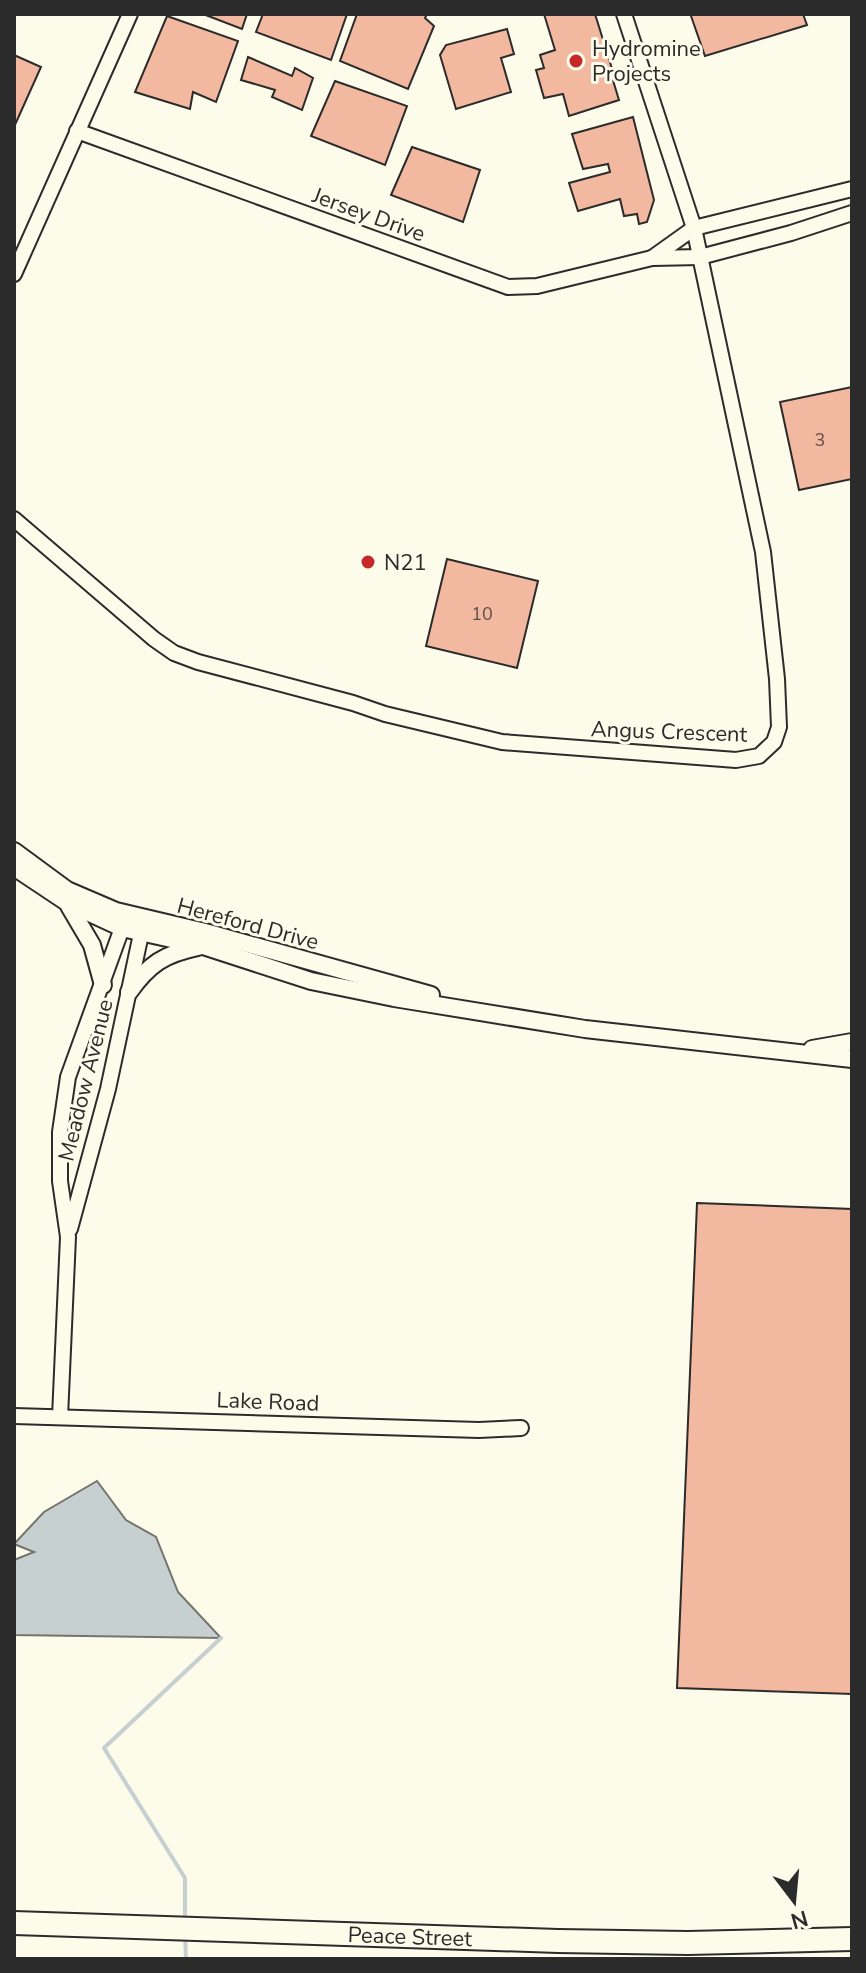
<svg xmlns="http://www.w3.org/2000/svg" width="866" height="1973" viewBox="0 0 866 1973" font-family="'Nunito Sans',sans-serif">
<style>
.water{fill:#c7d0d0;stroke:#74746e;stroke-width:2}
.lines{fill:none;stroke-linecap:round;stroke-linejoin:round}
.stream{stroke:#c7d0d0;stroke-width:4}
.building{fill:#f2b8a0;stroke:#2b2b2b;stroke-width:2}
.minor-casing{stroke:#2b2b2b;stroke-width:18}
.tertiary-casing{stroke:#2b2b2b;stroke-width:20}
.primary-casing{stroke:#2b2b2b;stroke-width:26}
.minor{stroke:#fdfbea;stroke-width:14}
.tertiary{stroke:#fdfbea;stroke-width:16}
.primary{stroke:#fdfbea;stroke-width:22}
.poi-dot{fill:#c62828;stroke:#fdfbea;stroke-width:3}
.labels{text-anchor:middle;stroke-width:6;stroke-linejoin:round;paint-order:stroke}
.number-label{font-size:18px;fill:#5d4e48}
.poi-label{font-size:22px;fill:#2b2b2b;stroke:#fdfbea;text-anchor:start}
.street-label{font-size:22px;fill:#2b2b2b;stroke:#fdfbea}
</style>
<rect width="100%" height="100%" fill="#fdfbea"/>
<!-- water -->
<path class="water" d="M 97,1481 L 126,1520 L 156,1537 L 178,1592 L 221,1638 L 14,1635 L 14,1560 L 34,1552 L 14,1544 L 44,1512 Z"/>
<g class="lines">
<!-- stream -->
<g class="stream">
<path d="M 185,1923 L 185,1878 L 104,1748 L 221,1638"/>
<path d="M 185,1935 L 186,1959"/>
</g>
</g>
<!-- building -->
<g class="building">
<path d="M 203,14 L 247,14 L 242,29 Z"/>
<path d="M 263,14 L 347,14 L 331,60 L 256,32 Z"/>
<path d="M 357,14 L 427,14 L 425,18 L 434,26 L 408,89 L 340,61 Z"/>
<path d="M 544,14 L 595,14 L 614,75 L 612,77 L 619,100 L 569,116 L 563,94 L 544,98 L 536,70 L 544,68 L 540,55 L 555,50 Z"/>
<path d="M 694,14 L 803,14 L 807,25 L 705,56 L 691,16 Z"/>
<path d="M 167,16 L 238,41 L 216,102 L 193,92 L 190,109 L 135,92 Z"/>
<path d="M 507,29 L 514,54 L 501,58 L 511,92 L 456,109 L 440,55 L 446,45 Z"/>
<path d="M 14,55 L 41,67 L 14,127 Z"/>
<path d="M 248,57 L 292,76 L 295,68 L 313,78 L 302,110 L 272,97 L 275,90 L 241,80 Z"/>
<path d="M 335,81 L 407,106 L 385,165 L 311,136 Z"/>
<path d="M 633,117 L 654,200 L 647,222 L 639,224 L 637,214 L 624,216 L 620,199 L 578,211 L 569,183 L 610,172 L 608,164 L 583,169 L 572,134 Z"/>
<path d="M 412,147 L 480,170 L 463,222 L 391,195 Z"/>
<path d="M 852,387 L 852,479 L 799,490 L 780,402 Z"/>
<path d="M 447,559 L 538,581 L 517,668 L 426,646 Z"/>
<path d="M 697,1203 L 852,1209 L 852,1694 L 677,1688 Z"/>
</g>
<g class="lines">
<!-- minor casing -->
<g class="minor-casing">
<g id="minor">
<path d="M 77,131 L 508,287 L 537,286 L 652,258 L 700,257 L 791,233 L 852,213"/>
<path d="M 652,258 L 694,228 L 852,189"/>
<path d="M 14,274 L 130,14"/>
<path d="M 14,519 L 154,639 L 174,653 L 198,662 L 353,703 L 385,714 L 502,742 L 736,760 L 759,756 L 774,742 L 779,727 L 777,679 L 763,552 L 694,228 L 624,14"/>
<path d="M 70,1229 L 108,1089 L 141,934"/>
<path d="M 14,1416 L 479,1430 L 521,1428"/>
<path d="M 60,1417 L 68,1237 L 60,1181 L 60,1132 L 68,1077 L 122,928"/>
</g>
</g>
<!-- tertiary casing -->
<g class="tertiary-casing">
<g id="tertiary">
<path d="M 14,851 L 67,890 L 116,911 L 205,932 L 431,995"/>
<path d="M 14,867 L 68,903 L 122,928 L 203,946 L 311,981 L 394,998 L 585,1029 L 852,1059"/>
<path d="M 69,906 L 92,945 L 103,985"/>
<path d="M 129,992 C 149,964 164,954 198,947"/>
<path d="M 812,1049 L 852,1042"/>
</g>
</g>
<!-- primary casing -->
<g class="primary-casing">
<g id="primary">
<path id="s1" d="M 14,1923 L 558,1941 L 688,1943 L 852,1939"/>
</g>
</g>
<!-- minor -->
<use href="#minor" class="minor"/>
<!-- tertiary -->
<use href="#tertiary" class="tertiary"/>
<!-- primary -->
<use href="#primary" class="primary"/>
</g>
<!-- markers -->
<g class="poi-dot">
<circle cx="576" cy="61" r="8"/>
<circle cx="368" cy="562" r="8"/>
</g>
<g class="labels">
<!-- number labels -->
<g class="number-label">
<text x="820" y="446">3</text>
<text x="482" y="620">10</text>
</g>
<!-- poi labels -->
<g class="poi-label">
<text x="592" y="56">Hydromine<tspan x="592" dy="25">Projects</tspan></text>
<text x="384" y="570">N21</text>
</g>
<!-- street labels -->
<g class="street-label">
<text transform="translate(369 214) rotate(20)" y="8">Jersey Drive</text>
<text transform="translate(669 731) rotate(2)" y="8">Angus Crescent</text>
<text transform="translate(248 923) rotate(15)" y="8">Hereford Drive</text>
<text transform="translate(85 1080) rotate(-76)" y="8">Meadow Avenue</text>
<text transform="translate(268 1401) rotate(2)" y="8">Lake Road</text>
<text dy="8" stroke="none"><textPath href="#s1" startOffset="396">Peace Street</textPath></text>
</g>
</g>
<!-- border -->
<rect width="866" height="1973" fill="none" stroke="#2b2b2b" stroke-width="32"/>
<!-- north arrow -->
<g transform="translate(794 1901) rotate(164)" stroke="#fdfbea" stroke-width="6" paint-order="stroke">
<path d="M0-6L14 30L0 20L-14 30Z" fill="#2b2b2b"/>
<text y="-12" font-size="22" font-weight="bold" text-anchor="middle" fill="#2b2b2b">N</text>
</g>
</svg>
